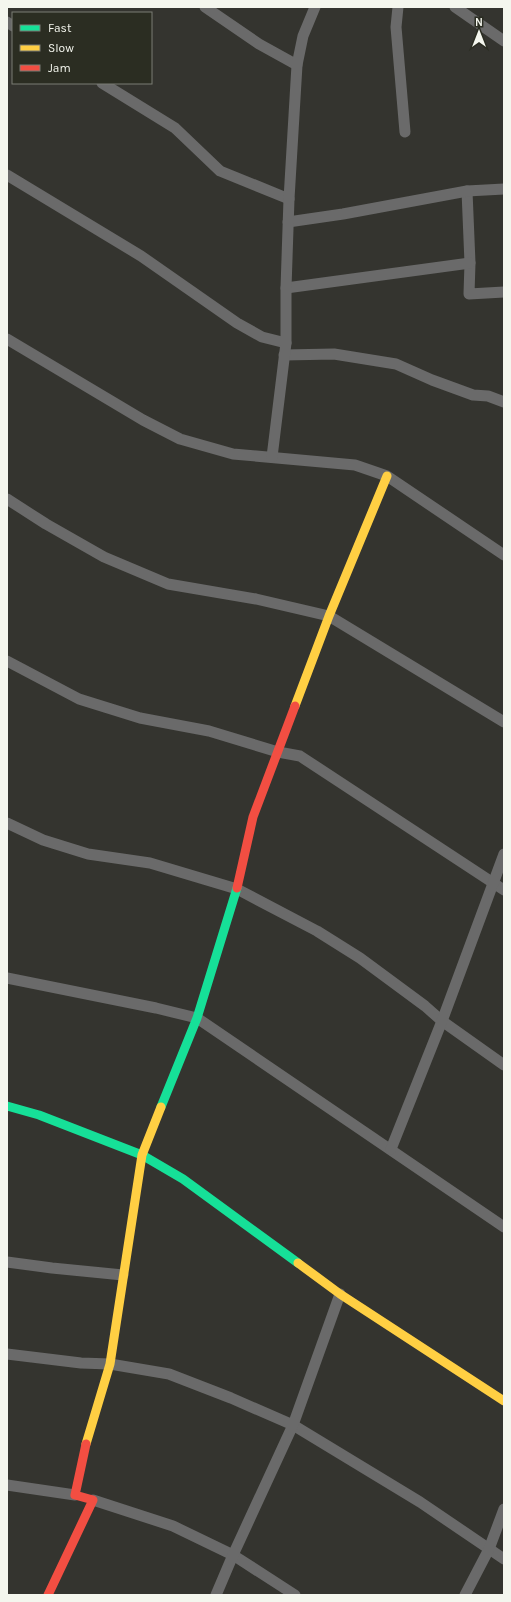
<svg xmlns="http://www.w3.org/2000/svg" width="511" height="1602" viewBox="0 0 511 1602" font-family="Karla,sans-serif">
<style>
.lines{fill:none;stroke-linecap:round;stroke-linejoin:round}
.street{stroke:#6a6a6a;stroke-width:11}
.fast{stroke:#16e098;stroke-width:9}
.slow{stroke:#ffcf43;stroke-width:9}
.jam{stroke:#f24e42;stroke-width:9}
</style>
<rect width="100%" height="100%" fill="#34342f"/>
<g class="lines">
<!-- street -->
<g class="street">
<path d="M 205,7 L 259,44 L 297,65"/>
<path d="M 398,7 L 396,27 L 405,132"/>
<path d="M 455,7 L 504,41"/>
<path d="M 7,22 L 13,26"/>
<path d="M 102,83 L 175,128 L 220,171 L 289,199"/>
<path d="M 7,175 L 141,256 L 237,323 L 262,337 L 286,343"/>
<path d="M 467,191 L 470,263 L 469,294 L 504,292"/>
<path d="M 288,222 L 343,214 L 467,191 L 504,189"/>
<path d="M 286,288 L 470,263"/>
<path d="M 7,339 L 143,420 L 180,439 L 233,454 L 355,465 L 387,476 L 504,555"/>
<path d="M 284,355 L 334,354 L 396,364 L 432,380 L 473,395 L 488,396 L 504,402"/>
<path d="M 272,457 L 286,343 L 286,288 L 289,199 L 297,65 L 303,36 L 315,7"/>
<path d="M 7,499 L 46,524 L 104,557 L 168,584 L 256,599 L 329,616 L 504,722"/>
<path d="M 7,661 L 79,699 L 140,718 L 209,731 L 278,752 L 300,756 L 504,890"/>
<path d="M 7,823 L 43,840 L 88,854 L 150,863 L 237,889 L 317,931 L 360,958 L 425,1006 L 442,1021 L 504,1065"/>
<path d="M 7,978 L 156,1008 L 197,1018 L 504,1227"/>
<path d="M 391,1149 L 442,1021 L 504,854"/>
<path d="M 7,1262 L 52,1268 L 123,1275"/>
<path d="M 7,1354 L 81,1363 L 110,1364 L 169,1374 L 231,1398 L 293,1425 L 420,1502 L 504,1559"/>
<path d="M 7,1485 L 75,1495"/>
<path d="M 93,1500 L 173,1526 L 233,1555 L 295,1595"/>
<path d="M 216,1595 L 233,1555 L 293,1425 L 340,1294"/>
<path d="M 465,1595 L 489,1549 L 504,1509"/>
</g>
<!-- fast -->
<g class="fast">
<path d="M 7,1106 L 39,1115 L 142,1155 L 183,1179 L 298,1263"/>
<path d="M 161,1107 L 197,1018 L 237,888"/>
</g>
<!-- slow -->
<g class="slow">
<path d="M 295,706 L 329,616 L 387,476"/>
<path d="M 298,1263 L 340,1294 L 504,1401"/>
<path d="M 86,1444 L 110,1364 L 142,1155 L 161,1107"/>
</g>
<!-- jam -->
<g class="jam">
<path d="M 237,888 L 253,817 L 295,706"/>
<path d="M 48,1595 L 93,1500 L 75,1495 L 86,1444"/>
</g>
</g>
<!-- border -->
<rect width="511" height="1602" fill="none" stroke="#f4f6ee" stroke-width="16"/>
<!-- legend -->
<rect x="12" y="12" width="140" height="72" fill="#2b2d22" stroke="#7b7d74"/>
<rect x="20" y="25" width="20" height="6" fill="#16e098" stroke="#7b7d74"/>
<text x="48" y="32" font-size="12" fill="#f4f6ee">Fast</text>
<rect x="20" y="45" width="20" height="6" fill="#ffcf43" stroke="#7b7d74"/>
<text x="48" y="52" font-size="12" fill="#f4f6ee">Slow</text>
<rect x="20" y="65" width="20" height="6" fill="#f24e42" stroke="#7b7d74"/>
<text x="48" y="72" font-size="12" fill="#f4f6ee">Jam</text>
<!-- north arrow -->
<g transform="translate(479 32)" stroke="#2b2d22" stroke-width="3" paint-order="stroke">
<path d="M0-3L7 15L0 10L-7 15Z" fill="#f4f6ee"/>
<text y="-6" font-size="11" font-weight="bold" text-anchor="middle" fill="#f4f6ee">N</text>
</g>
</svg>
